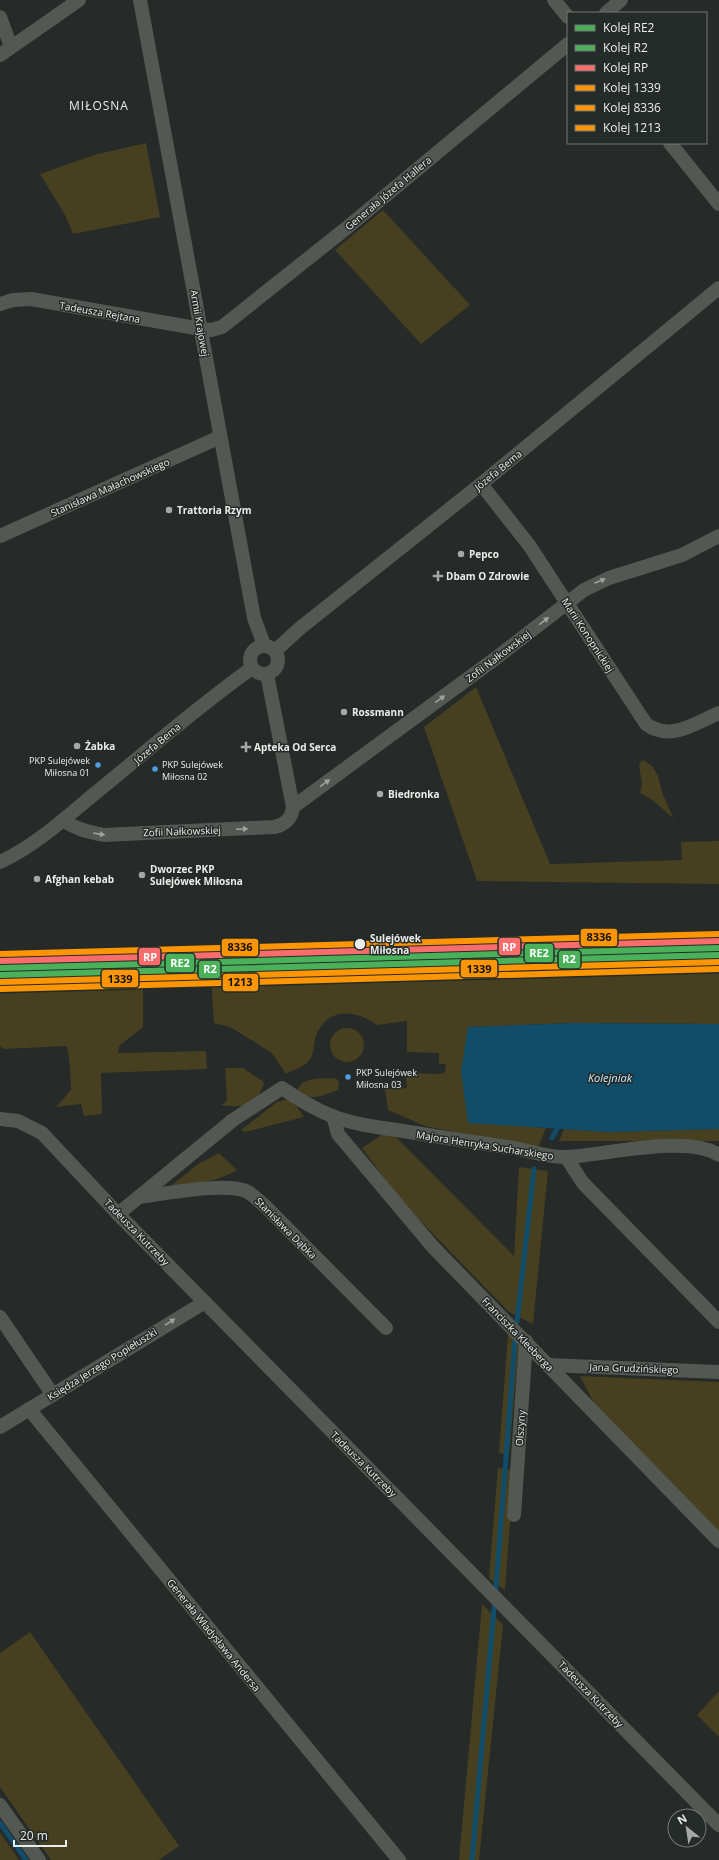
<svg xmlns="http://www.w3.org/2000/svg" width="719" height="1860" viewBox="0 0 719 1860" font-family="'Open Sans',sans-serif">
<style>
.green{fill:#464020}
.water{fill:#114c68}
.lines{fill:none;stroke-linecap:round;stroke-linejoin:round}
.stream{stroke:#114c68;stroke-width:5}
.street{stroke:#545852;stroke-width:14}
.rail-1-casing{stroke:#252b28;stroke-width:9}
.rail-2-casing{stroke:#252b28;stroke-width:9}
.rail-3-casing{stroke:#252b28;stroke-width:9}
.rail-4-casing{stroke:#252b28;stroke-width:9}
.rail-5-casing{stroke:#252b28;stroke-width:9}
.rail-6-casing{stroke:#252b28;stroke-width:9}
.rail-1{stroke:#4ab15a;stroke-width:6}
.rail-2{stroke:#4ab15a;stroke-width:6}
.rail-3{stroke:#fb6d6d;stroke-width:6}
.rail-4{stroke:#ff9500;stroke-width:6}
.rail-5{stroke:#ff9500;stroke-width:6}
.rail-6{stroke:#ff9500;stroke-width:6}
.oneway{fill:#9ea29e}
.poi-dot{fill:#a4a8a6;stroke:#252b28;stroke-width:1.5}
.bus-dot{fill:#4d9ee5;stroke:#252b28;stroke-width:1.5}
.stop-dot{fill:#e8ecea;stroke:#252b28;stroke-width:1.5}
.labels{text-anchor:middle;stroke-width:3;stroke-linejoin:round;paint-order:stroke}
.bus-label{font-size:9px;fill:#e8ecea;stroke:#252b28;text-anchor:start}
.street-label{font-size:10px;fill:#e8ecea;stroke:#252b28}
.poi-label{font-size:10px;font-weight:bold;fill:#e8ecea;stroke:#252b28;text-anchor:start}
.stop-label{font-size:10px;font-weight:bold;fill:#e8ecea;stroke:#252b28;text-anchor:start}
.water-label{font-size:11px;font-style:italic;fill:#c8e8fc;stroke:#252b28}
.quarter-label{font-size:12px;letter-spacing:1px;fill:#e8ecea;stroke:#252b28}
.line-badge{stroke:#252b28;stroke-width:1.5}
.badge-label{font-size:11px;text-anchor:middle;font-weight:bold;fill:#fff}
.pale-badge-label{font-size:11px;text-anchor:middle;font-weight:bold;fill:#111}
</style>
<rect width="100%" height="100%" fill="#262a28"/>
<!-- green -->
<g class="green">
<path d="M 146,143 L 160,217 L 73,234 L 65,215 L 40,174 L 94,155 Z"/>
<path d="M 383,210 L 470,305 L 421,344 L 335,250 Z"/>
<path d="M 476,687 L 550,864 L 682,860 L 681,842 L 719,841 L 719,884 L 477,881 L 424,727 Z"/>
<path d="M 643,760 L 653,767 L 658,776 L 662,792 L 673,818 L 651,799 L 640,793 L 642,784 L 639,764 Z"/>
<path d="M 719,964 L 719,1024 L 572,1023 L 468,1027 L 468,1122 L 546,1128 L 538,1148 L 425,1126 L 388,1110 L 385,1089 L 407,1088 L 406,1073 L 439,1074 L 445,1072 L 446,1064 L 439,1064 L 439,1053 L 407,1052 L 407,1021 L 377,1025 C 356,1010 328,1006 316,1036 C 313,1044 315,1055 308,1062 C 303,1067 292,1070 286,1074 L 272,1053 L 230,1027 L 214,1023 L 211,978 L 309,975 L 326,983 L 345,982 L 360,974 L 526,970 C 548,980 557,979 578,968 Z"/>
<path d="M 68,978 L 68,990 L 143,987 L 143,1027 L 119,1046 L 118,1053 L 206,1051 L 207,1069 L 101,1073 L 102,1114 L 84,1116 L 81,1104 L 56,1107 L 71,1090 L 70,1066 L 67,1046 L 4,1049 L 0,1046 L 0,980 Z"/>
<circle cx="347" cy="1045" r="17"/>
<path d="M 225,1068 L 243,1068 L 264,1082 C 258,1107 242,1108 221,1105 L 227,1101 Z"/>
<path d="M 331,1078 L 337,1079 L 339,1083 L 338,1090 C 326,1095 313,1100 300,1095 L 298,1089 C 304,1077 319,1079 331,1078 Z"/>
<path d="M 291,1098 L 304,1117 L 245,1132 L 241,1130 L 277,1102 Z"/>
<path d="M 564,1129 L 608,1132 L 719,1129 L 719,1141 L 559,1141 Z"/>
<path d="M 389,1130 L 514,1256 L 519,1167 L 548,1171 L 533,1324 L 509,1312 L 400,1200 L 362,1148 Z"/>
<path d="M 219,1153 L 237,1170 C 219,1181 193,1186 172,1185 L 198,1164 Z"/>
<path d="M 508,1334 L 519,1344 L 509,1455 L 499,1453 Z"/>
<path d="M 580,1376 L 719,1382 L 719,1535 L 597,1409 Z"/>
<path d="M 498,1468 L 514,1470 L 505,1590 L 489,1578 Z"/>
<path d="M 482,1604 L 503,1625 L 479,1860 L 459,1860 Z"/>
<path d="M 30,1632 L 179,1846 L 159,1860 L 51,1860 L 0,1787 L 0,1653 Z"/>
<path d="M 719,1691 L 719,1737 L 697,1715 Z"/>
<path d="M 0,1832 L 19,1860 L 0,1860 Z"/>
</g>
<!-- water -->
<path class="water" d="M 572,1023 L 719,1024 L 719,1129 L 608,1132 L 468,1123 L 461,1071 L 468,1027 Z"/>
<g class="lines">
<!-- stream -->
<g class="stream">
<path d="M 552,1138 L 557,1129"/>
<path d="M 517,1322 L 534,1169"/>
<path d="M 0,1823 L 26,1860"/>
<path d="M 472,1860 L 497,1574 L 515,1340"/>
</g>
<!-- street -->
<g class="street">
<path d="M 140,0 L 254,618 L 264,645"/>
<path d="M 554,0 L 568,17"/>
<path d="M 606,13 L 621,0"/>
<path d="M 0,17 L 11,47"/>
<path d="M 0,55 L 79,0"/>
<path d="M 670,143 L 719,204"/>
<path d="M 0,304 L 13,300 L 31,299 L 201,329 L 211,330 L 222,327 L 349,226 L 568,44"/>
<path d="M 481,484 L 529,545 L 646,724 C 671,742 695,723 719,713"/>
<path d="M 0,536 L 220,437"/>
<circle cx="264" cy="660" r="14"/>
<path d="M 275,651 L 299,629 L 481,484 L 719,288"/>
<path d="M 293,807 L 496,658 L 584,590 L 609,578 L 682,555 L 719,536"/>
<path d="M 63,820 C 75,829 89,832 104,835 L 274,827 C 285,825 292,818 293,807 L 267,674"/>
<path d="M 0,862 C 35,846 64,819 93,795 C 146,752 197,707 252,668"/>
<path d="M 333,1116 L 338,1134 L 433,1247 L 719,1541"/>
<path d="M 0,1119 L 18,1121 L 42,1133 L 118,1214 L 719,1825"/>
<path d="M 566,1157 L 583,1183 L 719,1322"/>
<path d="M 139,1197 C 164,1194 225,1182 246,1191 C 254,1195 259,1201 265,1206 L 386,1328"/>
<path d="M 118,1214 L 233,1120 L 282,1088 C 298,1099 314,1109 332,1116 C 353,1124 376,1127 397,1130 C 434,1136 471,1142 508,1147 C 528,1150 547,1158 567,1157 C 606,1155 687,1134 719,1155"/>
<path d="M 0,1317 L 53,1395"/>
<path d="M 548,1365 L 719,1372"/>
<path d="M 29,1409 L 399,1860"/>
<path d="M 0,1427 L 205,1302"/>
<path d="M 514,1515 L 526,1341"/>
<path d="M 0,1805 L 39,1860"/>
</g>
<!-- rail-1 casing -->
<g class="rail-1-casing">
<path id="rail-1" d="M 0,968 L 719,948"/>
</g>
<!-- rail-2 casing -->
<g class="rail-2-casing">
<path id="rail-2" d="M 0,975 L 719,955"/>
</g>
<!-- rail-3 casing -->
<g class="rail-3-casing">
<path id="rail-3" d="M 0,961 L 719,941"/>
</g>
<!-- rail-4 casing -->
<g class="rail-4-casing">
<path id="rail-4" d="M 0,982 L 719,962"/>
</g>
<!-- rail-5 casing -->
<g class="rail-5-casing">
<path id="rail-5" d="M 0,954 L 719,934"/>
</g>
<!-- rail-6 casing -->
<g class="rail-6-casing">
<path id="rail-6" d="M 1,989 L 719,969"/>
</g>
<!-- rail-1 -->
<use href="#rail-1" class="rail-1"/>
<!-- rail-2 -->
<use href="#rail-2" class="rail-2"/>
<!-- rail-3 -->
<use href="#rail-3" class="rail-3"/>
<!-- rail-4 -->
<use href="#rail-4" class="rail-4"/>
<!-- rail-5 -->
<use href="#rail-5" class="rail-5"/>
<!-- rail-6 -->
<use href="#rail-6" class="rail-6"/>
</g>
<!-- one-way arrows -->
<defs><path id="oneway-solid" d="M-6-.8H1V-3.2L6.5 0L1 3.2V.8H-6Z"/></defs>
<g class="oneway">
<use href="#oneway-solid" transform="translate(600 581) rotate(-23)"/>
<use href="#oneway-solid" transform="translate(544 621) rotate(-38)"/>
<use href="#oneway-solid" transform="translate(440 699) rotate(-36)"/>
<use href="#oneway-solid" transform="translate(325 783) rotate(-36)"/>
<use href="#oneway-solid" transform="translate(242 829) rotate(-3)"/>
<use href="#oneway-solid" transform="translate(99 834) rotate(9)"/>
<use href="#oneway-solid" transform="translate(170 1322) rotate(-32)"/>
</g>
<!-- markers -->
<g class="poi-dot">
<circle cx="169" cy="510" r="4"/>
<circle cx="461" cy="554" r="4"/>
<path d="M436 570h4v4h4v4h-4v4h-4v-4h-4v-4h4z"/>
<circle cx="344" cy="712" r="4"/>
<circle cx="77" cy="746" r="4"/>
<path d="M244 741h4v4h4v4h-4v4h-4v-4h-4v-4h4z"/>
<circle cx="380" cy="794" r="4"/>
<circle cx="142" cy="875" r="4"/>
<circle cx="37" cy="879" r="4"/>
</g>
<g class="bus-dot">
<circle cx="98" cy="765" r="3.5"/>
<circle cx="155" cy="769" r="3.5"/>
<circle cx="348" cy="1077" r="3.5"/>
</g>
<circle class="stop-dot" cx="360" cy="944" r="6"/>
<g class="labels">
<!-- bus labels -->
<g class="bus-label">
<text x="90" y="764" text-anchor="end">PKP Sulejówek<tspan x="90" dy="12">Miłosna 01</tspan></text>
<text x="162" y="768">PKP Sulejówek<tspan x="162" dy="12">Miłosna 02</tspan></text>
<text x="356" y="1076">PKP Sulejówek<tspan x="356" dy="12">Miłosna 03</tspan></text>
</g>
<!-- street labels -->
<g class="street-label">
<text transform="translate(388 193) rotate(-40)" y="4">Generała Józefa Hallera</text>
<text transform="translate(100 312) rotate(10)" y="4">Tadeusza Rejtana</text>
<text transform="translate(200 323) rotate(80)" y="4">Armii Krajowej</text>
<text transform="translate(498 470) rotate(-39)" y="4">Józefa Bema</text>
<text transform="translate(110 487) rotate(-24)" y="4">Stanisława Małachowskiego</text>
<text transform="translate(588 635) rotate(57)" y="4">Marii Konopnickiej</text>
<text transform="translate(498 656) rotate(-37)" y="4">Zofii Nałkowskiej</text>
<text transform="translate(157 743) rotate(-40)" y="4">Józefa Bema</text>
<text transform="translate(182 831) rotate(-2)" y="4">Zofii Nałkowskiej</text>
<text transform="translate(485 1145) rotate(9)" y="4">Majora Henryka Sucharskiego</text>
<text transform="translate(286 1228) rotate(45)" y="4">Stanisława Dąbka</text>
<text transform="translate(137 1232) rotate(46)" y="4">Tadeusza Kutrzeby</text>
<text transform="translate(518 1334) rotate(46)" y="4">Franciszka Kleeberga</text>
<text transform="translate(102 1364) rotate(-32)" y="4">Księdza Jerzego Popiełuszki</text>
<text transform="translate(634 1368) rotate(2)" y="4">Jana Grudzińskiego</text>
<text transform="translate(520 1428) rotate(-86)" y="4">Olszyny</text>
<text transform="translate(364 1464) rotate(45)" y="4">Tadeusza Kutrzeby</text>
<text transform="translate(214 1635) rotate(51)" y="4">Generała Władysława Andersa</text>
<text transform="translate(591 1694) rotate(46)" y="4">Tadeusza Kutrzeby</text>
</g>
<!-- poi labels -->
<g class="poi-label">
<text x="177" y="514">Trattoria Rzym</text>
<text x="469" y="558">Pepco</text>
<text x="446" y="580">Dbam O Zdrowie</text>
<text x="352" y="716">Rossmann</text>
<text x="85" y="750">Żabka</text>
<text x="254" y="751">Apteka Od Serca</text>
<text x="388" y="798">Biedronka</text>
<text x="150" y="873">Dworzec PKP<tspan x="150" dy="12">Sulejówek Miłosna</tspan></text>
<text x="45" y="883">Afghan kebab</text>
</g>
<!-- stop labels -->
<g class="stop-label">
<text x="370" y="942">Sulejówek<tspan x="370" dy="12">Miłosna</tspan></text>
</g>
<!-- water labels -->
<g class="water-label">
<text x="610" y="1082">Kolejniak</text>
</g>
<!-- quarter labels -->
<g class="quarter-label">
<text x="99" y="110">MIŁOSNA</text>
</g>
</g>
<g class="line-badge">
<rect x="580" y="928" width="38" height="19" rx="4" fill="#ff9500"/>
<rect x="498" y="937" width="23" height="19" rx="4" fill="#fb6d6d"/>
<rect x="221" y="938" width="38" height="19" rx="4" fill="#ff9500"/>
<rect x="524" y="943" width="30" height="20" rx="4" fill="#4ab15a"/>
<rect x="138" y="947" width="23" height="19" rx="4" fill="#fb6d6d"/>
<rect x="558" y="950" width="23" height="19" rx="4" fill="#4ab15a"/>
<rect x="165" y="953" width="30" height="20" rx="4" fill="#4ab15a"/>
<rect x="460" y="959" width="38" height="19" rx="4" fill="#ff9500"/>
<rect x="198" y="960" width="23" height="19" rx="4" fill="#4ab15a"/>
<rect x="101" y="969" width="38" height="19" rx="4" fill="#ff9500"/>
<rect x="222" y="973" width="37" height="19" rx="4" fill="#ff9500"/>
</g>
<g class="badge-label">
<text x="509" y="951">RP</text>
<text x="539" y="957">RE2</text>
<text x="150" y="961">RP</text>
<text x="569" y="963">R2</text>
<text x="180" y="967">RE2</text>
<text x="210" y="973">R2</text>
</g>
<g class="pale-badge-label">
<text x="599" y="941">8336</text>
<text x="240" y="951">8336</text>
<text x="479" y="973">1339</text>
<text x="120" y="983">1339</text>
<text x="240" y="986">1213</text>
</g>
<!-- legend -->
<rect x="567" y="12" width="140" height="132" fill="#252b28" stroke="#737876"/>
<rect x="575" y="25" width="20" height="6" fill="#4ab15a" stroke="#737876"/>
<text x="603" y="32" font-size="12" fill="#e8ecea">Kolej RE2</text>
<rect x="575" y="45" width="20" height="6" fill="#4ab15a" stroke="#737876"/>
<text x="603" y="52" font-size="12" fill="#e8ecea">Kolej R2</text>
<rect x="575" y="65" width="20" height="6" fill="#fb6d6d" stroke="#737876"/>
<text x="603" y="72" font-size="12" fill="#e8ecea">Kolej RP</text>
<rect x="575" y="85" width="20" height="6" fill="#ff9500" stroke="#737876"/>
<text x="603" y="92" font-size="12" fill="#e8ecea">Kolej 1339</text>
<rect x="575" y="105" width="20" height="6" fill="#ff9500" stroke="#737876"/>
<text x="603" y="112" font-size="12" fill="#e8ecea">Kolej 8336</text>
<rect x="575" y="125" width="20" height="6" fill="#ff9500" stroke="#737876"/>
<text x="603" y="132" font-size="12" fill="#e8ecea">Kolej 1213</text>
<!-- north arrow -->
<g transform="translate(687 1828) rotate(330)"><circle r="19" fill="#252b28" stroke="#737876"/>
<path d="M0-3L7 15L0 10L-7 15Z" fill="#a4a8a6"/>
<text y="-6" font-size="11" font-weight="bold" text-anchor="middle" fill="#e8ecea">N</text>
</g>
<!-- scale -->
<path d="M14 1840v6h52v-6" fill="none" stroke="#e8ecea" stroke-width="2"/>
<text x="20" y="1840" font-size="12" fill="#e8ecea" stroke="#252b28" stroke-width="3" paint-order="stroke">20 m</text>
</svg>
